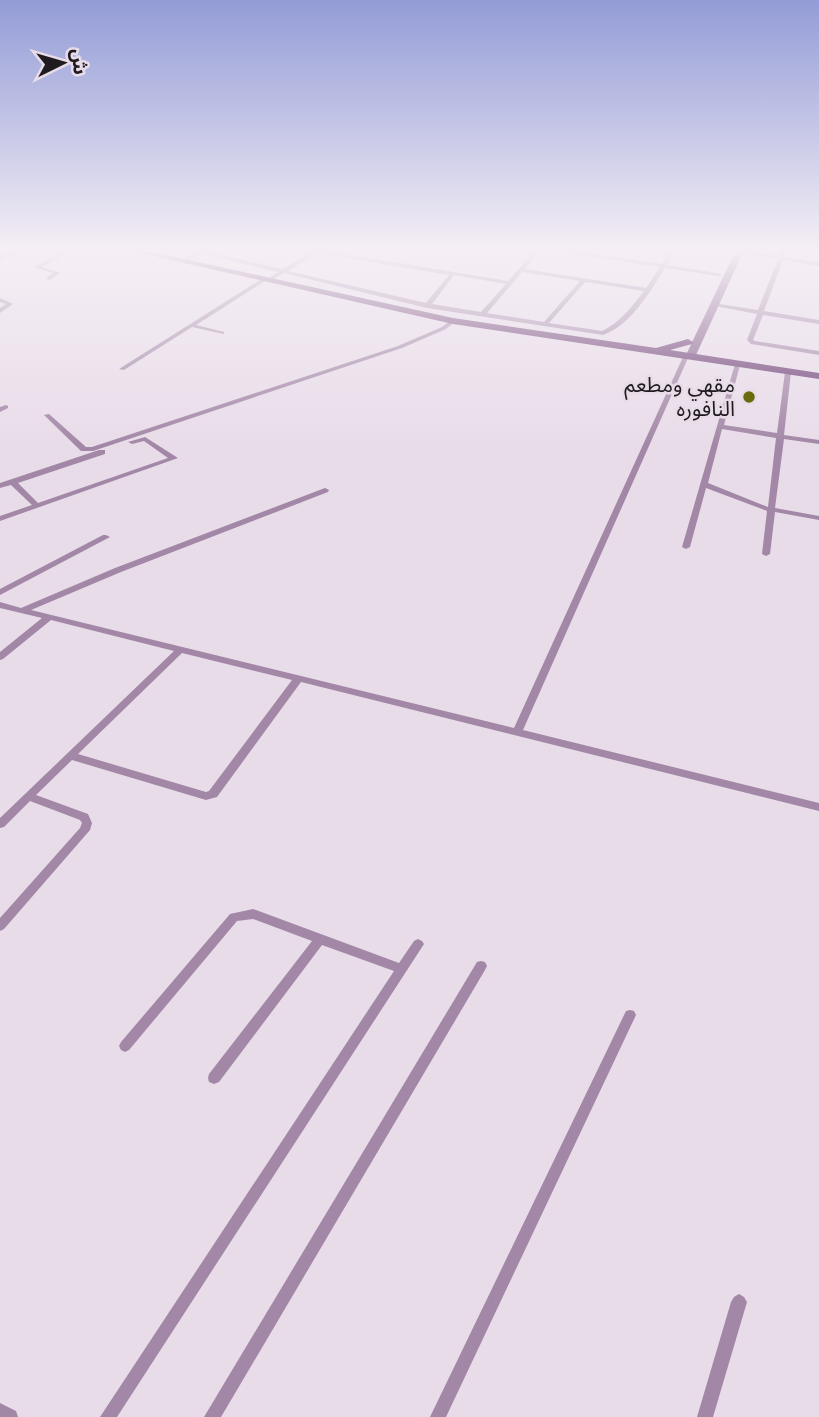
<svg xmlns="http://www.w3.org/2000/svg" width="819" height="1417" viewBox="0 0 819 1417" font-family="'PT Serif','Noto Sans Arabic',serif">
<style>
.built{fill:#e1d0e4}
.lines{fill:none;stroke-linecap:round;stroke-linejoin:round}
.street{fill:#a287a6;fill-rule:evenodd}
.secondary{fill:#835c89;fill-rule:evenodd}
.primary{fill:#6c3d73;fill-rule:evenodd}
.poi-dot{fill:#676b0c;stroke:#e8dce9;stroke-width:2.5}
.labels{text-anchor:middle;stroke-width:5;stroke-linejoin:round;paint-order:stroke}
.far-poi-label{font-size:21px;fill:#1f1b1f;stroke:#e8dce9;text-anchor:end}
</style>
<rect width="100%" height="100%" fill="#e8dce9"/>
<!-- built -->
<path class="built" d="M 356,248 L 502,248 L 527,252 L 504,277 L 346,254 Z"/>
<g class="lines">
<!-- street -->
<g class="street">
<path d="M 24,248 L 32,248 L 0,260 L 0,256 Z"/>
<path d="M 69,248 L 76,248 L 42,267 L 60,273 L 50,280 L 45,279 L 53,273 L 34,267 Z"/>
<path d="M 182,248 L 199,250 L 202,248 L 204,251 L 282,269 L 312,252 L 296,248 L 309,248 L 508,281 L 537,248 L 556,248 L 662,264 L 671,248 L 677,248 L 667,265 L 722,274 L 719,276 L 665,268 C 650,292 631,325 603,335 L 427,308 L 284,273 L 272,280 L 270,279 L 270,277 L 278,272 L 200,253 L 189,260 L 185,260 L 185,258 L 195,252 ZM 542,248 L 545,250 L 660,267 L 646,288 L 525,269 ZM 317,253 L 449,275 L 426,303 L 288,271 ZM 522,272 L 580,281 L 544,322 L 487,313 ZM 454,275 L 506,284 L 481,312 L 432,304 ZM 585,282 L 644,291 C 632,306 620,323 602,331 L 549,323 Z"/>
<path d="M 782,248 L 788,248 L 784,257 L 819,262 L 819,266 L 783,260 L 764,311 L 819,320 L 819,324 L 763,315 L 753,340 L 755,341 L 819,351 L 819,355 L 751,344 L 747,340 L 757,314 L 710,305 L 713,303 L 758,310 L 778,259 L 736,252 L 739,250 L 779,256 Z"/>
<path d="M 263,278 L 266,280 L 265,281 L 196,325 L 224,332 L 224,334 L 192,327 L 124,370 L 119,369 Z"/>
<path d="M 0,298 L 13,304 L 0,313 L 0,308 L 6,304 L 0,302 Z"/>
<path d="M 451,320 L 456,321 L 446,329 L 402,348 L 93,451 L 81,451 L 44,415 L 49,414 L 86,447 L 92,447 L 398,346 L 442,327 Z"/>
<path d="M 683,357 L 688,358 L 523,730 L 819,803 L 819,811 L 301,682 L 217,797 L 206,800 L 72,760 L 36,795 L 88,814 L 92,823 L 90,830 L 4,929 L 0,931 L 0,918 L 80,828 L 82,823 L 80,820 L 30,801 L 4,827 L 0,828 L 0,818 L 174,651 L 51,620 L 3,659 L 0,660 L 0,652 L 42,618 L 0,608 L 0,602 L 21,608 L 115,568 L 325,488 L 329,490 L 328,492 L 121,572 L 31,610 L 514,728 ZM 182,653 L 292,680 L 209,791 L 206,792 L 78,754 Z"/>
<path d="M 735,364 L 740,365 L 724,425 L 777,433 L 785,372 L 788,370 L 791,372 L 784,435 L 819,440 L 819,444 L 784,439 L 775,508 L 819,516 L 819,520 L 775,512 L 770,554 L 766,556 L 762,554 L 767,511 L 706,488 L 690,547 L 686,549 L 682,547 ZM 722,429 L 776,438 L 768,507 L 708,483 Z"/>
<path d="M 6,405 L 8,406 L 8,408 L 0,412 L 0,407 Z"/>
<path d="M 145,437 L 178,458 L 0,521 L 0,516 L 32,505 L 11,485 L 0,488 L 0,483 L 99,450 L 105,450 L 105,454 L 18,483 L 38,503 L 168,458 L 144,441 L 132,444 L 128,442 Z"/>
<path d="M 103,535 L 106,535 L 110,537 L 0,595 L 0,589 Z"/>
<path d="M 253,909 L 399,963 L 414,941 L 418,939 L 422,941 L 424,944 L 117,1417 L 100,1417 L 394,971 L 322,945 L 219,1082 L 214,1084 L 209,1082 L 208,1078 L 209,1074 L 312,941 L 253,919 L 237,921 L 129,1050 L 125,1052 L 121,1050 L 119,1046 L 121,1042 L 230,914 Z"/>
<path d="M 481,961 L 485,962 L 487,966 L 485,970 L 221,1417 L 204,1417 L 477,962 Z"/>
<path d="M 630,1010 L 634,1011 L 636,1015 L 446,1417 L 430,1417 L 626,1011 Z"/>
<path d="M 739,1294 L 744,1297 L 747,1302 L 713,1417 L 697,1417 L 731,1302 L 734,1297 Z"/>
<path d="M 0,1403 L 16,1411 L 18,1417 L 0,1417 Z"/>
</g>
<!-- secondary -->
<path class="secondary" d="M 737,248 L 745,248 L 696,355 L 688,357 L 686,355 Z"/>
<!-- primary -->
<path class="primary" d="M 118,248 L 134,248 L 453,318 L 656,348 L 688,339 L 693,342 L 692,344 L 670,350 L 819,373 L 819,379 L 453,324 Z"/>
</g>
<!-- sky -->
<linearGradient id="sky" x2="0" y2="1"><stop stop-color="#939cd7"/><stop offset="0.56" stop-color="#f5eff5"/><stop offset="1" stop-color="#f5eff5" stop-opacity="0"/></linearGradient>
<rect width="819" height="446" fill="url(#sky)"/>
<!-- markers -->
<circle class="poi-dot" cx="749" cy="397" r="7"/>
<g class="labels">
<!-- far-poi labels -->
<g class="far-poi-label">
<text x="735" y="392">مقهي ومطعم<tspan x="735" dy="24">النافوره</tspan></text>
</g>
</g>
<!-- north arrow -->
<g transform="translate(63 63) rotate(85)" stroke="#e8dce9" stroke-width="5" paint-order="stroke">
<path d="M0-5L12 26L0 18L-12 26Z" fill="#1f1b1f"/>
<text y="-10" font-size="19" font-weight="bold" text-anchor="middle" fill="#1f1b1f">ش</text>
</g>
</svg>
